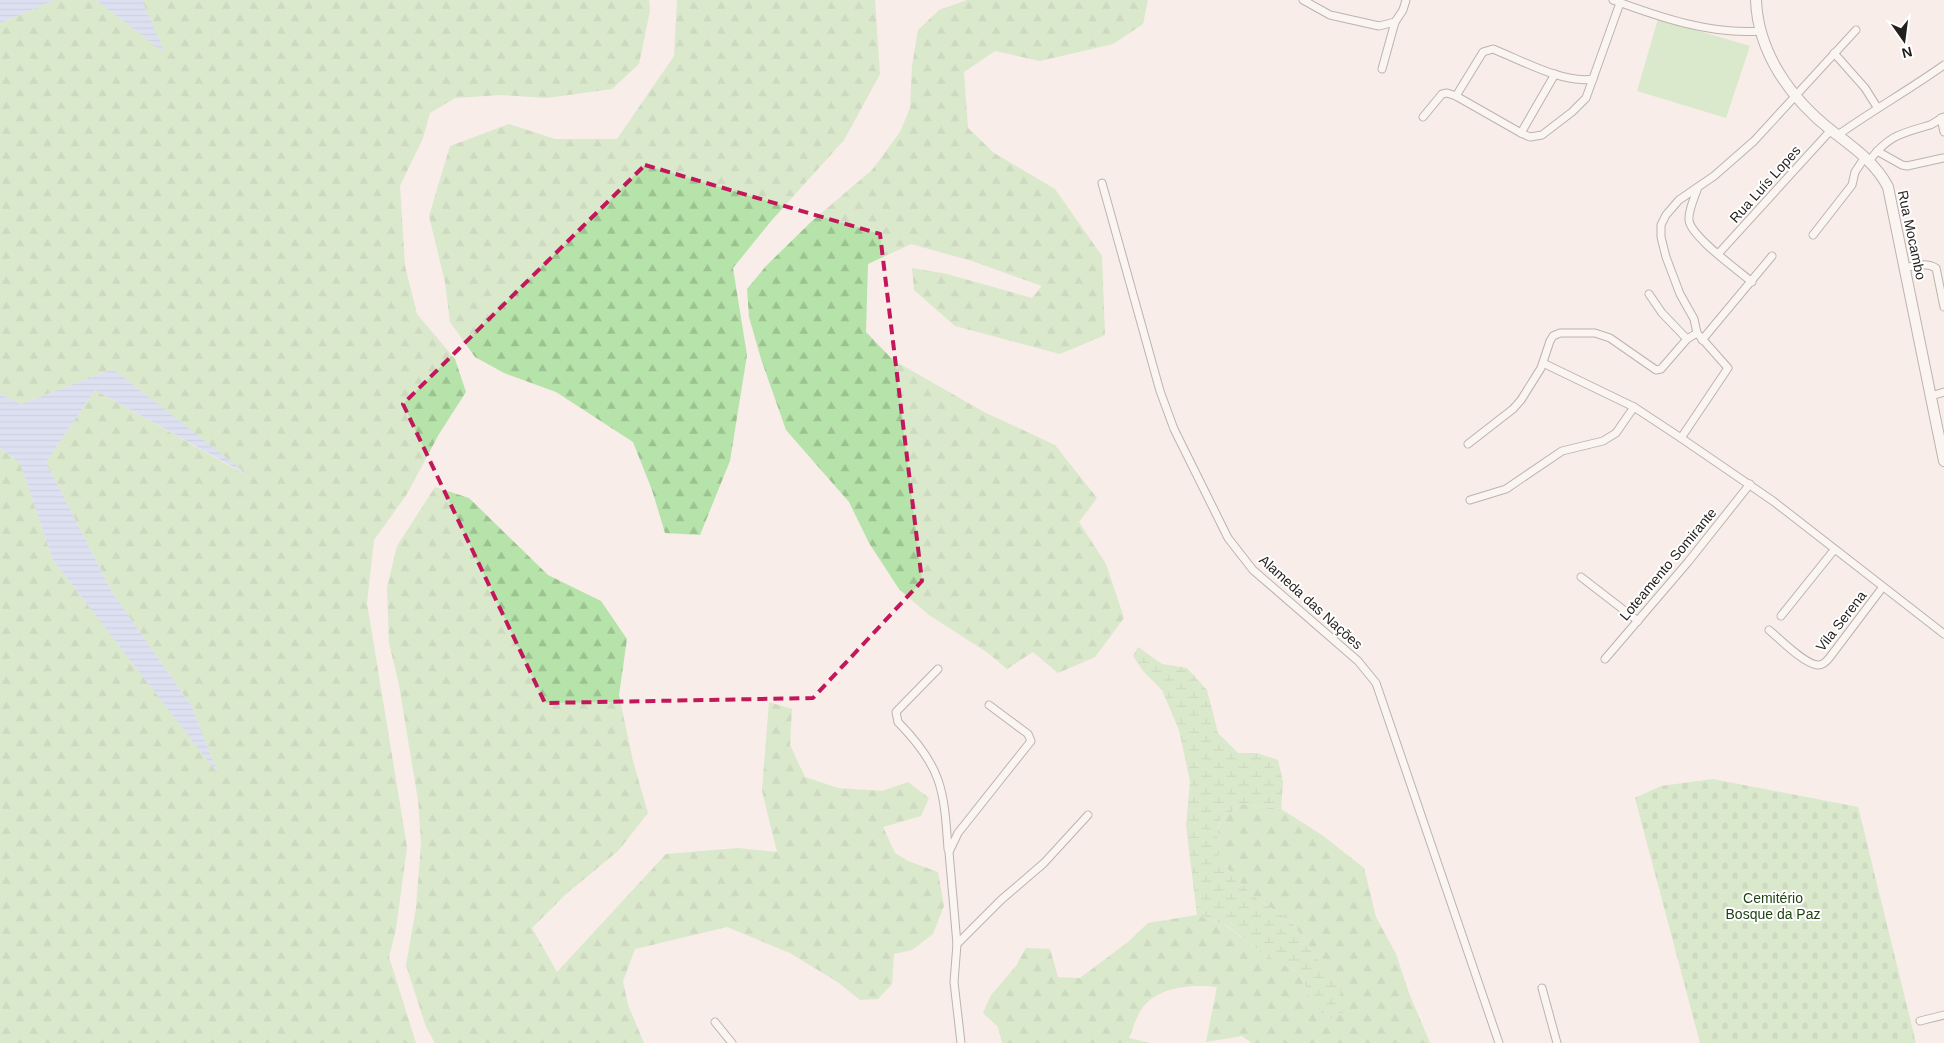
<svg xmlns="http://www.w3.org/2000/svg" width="1944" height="1043" viewBox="0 0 1944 1043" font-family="Helvetica,sans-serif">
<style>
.forest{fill:url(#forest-firs)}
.wetland{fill:url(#wetland-marsh)}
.cemetery{fill:url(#cemetery-stones)}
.pitch{fill:#b6e3aa}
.water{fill:url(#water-rules)}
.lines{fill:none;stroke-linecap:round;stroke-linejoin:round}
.minor-casing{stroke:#766d68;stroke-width:9}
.secondary-casing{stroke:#766d68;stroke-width:12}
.minor{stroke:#fff;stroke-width:7}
.secondary{stroke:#fff;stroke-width:10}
.marked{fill:none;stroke:#c2185b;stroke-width:4;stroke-dasharray:10 6;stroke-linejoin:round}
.labels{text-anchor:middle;stroke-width:4;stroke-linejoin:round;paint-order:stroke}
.street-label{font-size:14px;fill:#231f1e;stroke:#fff}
.park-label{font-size:14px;fill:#1f4314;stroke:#fff}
</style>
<defs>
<pattern id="forest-firs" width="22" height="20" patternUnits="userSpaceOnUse" patternTransform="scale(1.25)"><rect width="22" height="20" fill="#b6e3aa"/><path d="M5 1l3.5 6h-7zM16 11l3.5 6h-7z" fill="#9cc292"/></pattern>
<pattern id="wetland-marsh" width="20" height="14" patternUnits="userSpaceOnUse" patternTransform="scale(1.25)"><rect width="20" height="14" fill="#b6e3aa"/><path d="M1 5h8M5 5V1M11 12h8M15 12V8" fill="none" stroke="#9cc292"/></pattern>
<pattern id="cemetery-stones" width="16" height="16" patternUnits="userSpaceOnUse" patternTransform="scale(1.25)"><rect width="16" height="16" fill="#b6e3aa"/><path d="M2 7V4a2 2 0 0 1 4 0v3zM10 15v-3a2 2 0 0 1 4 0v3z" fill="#9cc292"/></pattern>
<pattern id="water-rules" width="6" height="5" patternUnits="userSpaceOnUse" patternTransform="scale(1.25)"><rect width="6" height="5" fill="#bad0fd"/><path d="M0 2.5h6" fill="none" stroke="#a0b2d8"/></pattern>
</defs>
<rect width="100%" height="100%" fill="#f8ede8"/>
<!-- forest -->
<g class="forest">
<path d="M 55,0 L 96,0 L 164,52 L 142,0 L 649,0 L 650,11 L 639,64 L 612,89 L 547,98 L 501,95 L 455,98 L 430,113 L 423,138 L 400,186 L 405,266 L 417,314 L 455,359 L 466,392 L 439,434 L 407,494 L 374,540 L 367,603 L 407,847 L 396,929 L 389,957 L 416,1043 L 0,1043 L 0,448 L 20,463 L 53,560 L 217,772 L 192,707 L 112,592 L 46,462 L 95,390 L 246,475 L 113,369 L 21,404 L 0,394 L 0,23 Z"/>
<path d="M 677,0 L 875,0 L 880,74 L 844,140 L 772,220 L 733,268 L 747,355 L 730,461 L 700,535 L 665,533 L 652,490 L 633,442 L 556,392 L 504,373 L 475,357 L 450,322 L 445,282 L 429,216 L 450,146 L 509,124 L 555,139 L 617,139 L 674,56 Z"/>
<path d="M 967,0 L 1148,0 L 1143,24 L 1113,44 L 1040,61 L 995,51 L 964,72 L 968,128 L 994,153 L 1055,189 L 1102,256 L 1105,335 L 1060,354 L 955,326 L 914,290 L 912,268 L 947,274 L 1032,298 L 1042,286 L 972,261 L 911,244 L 868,264 L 866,332 L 893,360 L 984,412 L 1055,445 L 1097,498 L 1079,522 L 1106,564 L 1124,618 L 1095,657 L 1058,673 L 1033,652 L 1007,669 L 988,653 L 929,615 L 899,589 L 869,543 L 849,502 L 786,430 L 761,359 L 749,317 L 747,289 L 766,266 L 812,221 L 872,170 L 900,132 L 910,108 L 912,66 L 918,30 L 939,10 Z"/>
<path d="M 435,487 L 469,498 L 548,575 L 601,601 L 627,639 L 619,695 L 633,761 L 648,813 L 618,851 L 566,894 L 532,928 L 557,972 L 666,854 L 738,848 L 777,852 L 762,791 L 769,702 L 792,709 L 790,745 L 805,777 L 838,788 L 882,791 L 908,782 L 929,798 L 921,816 L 883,827 L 895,853 L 908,861 L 938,872 L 944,906 L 933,934 L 912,950 L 894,954 L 892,984 L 878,999 L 860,1000 L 839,983 L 790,953 L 727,927 L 635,949 L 623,981 L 628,1005 L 644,1043 L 435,1043 L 426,1027 L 406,965 L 416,908 L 421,843 L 418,800 L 399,685 L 389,643 L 387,588 L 397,546 Z"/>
<path d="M 1243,804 L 1281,809 L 1322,835 L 1364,868 L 1376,917 L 1396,954 L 1409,993 L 1430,1043 L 1252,1043 L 1242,1036 L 1206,1042 L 1217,987 C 1194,984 1160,986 1144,1006 C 1137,1014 1133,1028 1129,1038 L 1150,1043 L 1002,1043 L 998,1027 L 983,1013 L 991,995 L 1016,966 L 1026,948 L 1050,949 L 1058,977 L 1080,978 L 1128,942 L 1148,923 L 1197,915 L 1228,927 L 1262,953 L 1299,973 L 1312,1000 L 1340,987 L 1316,957 L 1292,922 L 1253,896 L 1220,861 L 1218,831 L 1220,820 Z"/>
</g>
<!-- wetland -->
<path class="wetland" d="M 1138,647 L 1162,664 L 1187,668 L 1207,690 L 1218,733 L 1238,753 L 1257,753 L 1278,760 L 1283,782 L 1281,809 L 1243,804 L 1220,820 L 1218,831 L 1220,861 L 1253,896 L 1292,922 L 1316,957 L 1340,987 L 1343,1014 L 1327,1019 L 1312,1000 L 1299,973 L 1262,953 L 1229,927 L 1197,915 L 1186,825 L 1190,781 L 1179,730 L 1162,690 L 1143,671 L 1133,656 Z"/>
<!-- cemetery -->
<path class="cemetery" d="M 1713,779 L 1858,807 L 1916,1043 L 1700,1043 L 1635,798 L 1661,786 Z"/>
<!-- pitch -->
<path class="pitch" d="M 1658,19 L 1750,46 L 1726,118 L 1637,91 Z"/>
<!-- water -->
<g class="water">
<path d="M 0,0 L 55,0 L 0,23 Z"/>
<path d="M 96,0 L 142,0 L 165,53 Z"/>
<path d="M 113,369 L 251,477 L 95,390 L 46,462 L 112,592 L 192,707 L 218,774 L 53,560 L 20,463 L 0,448 L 0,394 L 21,404 Z"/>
</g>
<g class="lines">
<!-- minor casing -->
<g class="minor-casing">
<g id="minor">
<path d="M 1303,0 L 1330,15 L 1379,26 L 1395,22 L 1403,10 L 1406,0"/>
<path d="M 1613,0 C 1659,17 1711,35 1761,31"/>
<path d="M 1834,53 L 1865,88 L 1877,107"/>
<path d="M 1382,69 L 1395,22"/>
<path d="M 1456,96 L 1483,52 L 1493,49 C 1521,60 1563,84 1593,79"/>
<path d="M 1423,117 L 1442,94 L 1447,93 L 1456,96 L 1521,133 L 1530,137 L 1542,135 L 1572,112 L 1586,98 L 1620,3"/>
<path d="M 1941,118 L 1944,132"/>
<path d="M 1521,133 L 1555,74"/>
<path d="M 1838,135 C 1873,110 1909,90 1944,65"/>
<path d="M 1877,151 L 1902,165 L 1907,166 L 1943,158"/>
<path d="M 1869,161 C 1889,135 1900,134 1930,125 C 1935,123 1939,119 1944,117"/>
<path d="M 1102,183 L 1160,391 L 1174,429 L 1228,538 L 1253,570 L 1358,661 L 1376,683 L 1499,1043"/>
<path d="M 1698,187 C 1695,197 1688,210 1689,220 C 1690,236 1739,271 1752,282"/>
<path d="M 1813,235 L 1852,185 L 1855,172 L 1865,157"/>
<path d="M 1718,254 L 1831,130"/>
<path d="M 1904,268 C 1914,266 1926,262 1936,268 L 1944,307"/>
<path d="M 1649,294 L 1662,313 L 1687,339 L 1697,333"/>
<path d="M 1702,340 L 1772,256"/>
<path d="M 1543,363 L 1634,407 L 1681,438 L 1773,501 L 1944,634"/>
<path d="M 1931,396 L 1944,392"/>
<path d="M 1681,438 L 1728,368 L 1697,333 L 1694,319 L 1680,294 L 1666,257 L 1661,237 L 1661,225 L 1666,215 L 1679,200 L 1714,176 L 1754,141 L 1856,30"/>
<path d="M 1468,444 L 1513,409 L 1521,400 L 1541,368 L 1550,341 L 1553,336 L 1560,333 L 1595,333 L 1610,338 L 1656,370 L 1661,369 L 1687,339"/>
<path d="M 1470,500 L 1506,489 L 1562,451 L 1603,441 L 1616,433 L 1634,407"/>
<path d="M 1581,577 L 1638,621"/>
<path d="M 1781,616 L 1834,550"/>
<path d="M 1769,630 C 1780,639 1803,663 1817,665 C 1823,666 1827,661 1830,657 L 1882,588"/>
<path d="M 1605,659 L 1688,562 L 1750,484"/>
<path d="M 938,669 L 896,712 L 898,722 C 942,767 944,789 948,849"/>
<path d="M 957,944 L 1001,900 L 1044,863 L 1088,815"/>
<path d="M 1542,988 L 1557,1043"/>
<path d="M 1920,1021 L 1944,1015"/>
<path d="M 715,1022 L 732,1043"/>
<path d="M 961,1043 L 954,982 L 957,944 L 949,852 L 958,833 L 1031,741 L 1028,734 L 989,705"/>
</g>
</g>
<!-- secondary casing -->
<g class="secondary-casing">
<path id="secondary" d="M 1756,0 C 1758,53 1791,99 1832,131 C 1853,147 1876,163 1888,187 L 1944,461"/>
</g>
<!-- minor -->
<use href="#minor" class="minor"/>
<!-- secondary -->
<use href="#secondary" class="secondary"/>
</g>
<!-- marked area -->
<path d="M0 0H1944V1043H0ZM 645,165 L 880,234 L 922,581 L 813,698 L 545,703 L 403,404 Z" fill="#f8ede8" fill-opacity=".55" fill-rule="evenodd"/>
<path class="marked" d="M 645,165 L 880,234 L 922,581 L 813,698 L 545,703 L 403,404 Z"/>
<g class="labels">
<!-- street labels -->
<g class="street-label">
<text transform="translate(1765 184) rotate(-48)" y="5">Rua Luís Lopes</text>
<text transform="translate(1912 235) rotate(78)" y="5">Rua Mocambo</text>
<text transform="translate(1668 564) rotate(-50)" y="5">Loteamento Somirante</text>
<text transform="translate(1311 602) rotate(42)" y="5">Alameda das Nações</text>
<text transform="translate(1841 621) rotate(-52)" y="5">Vila Serena</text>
</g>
<!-- park labels -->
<g class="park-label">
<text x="1773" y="903">Cemitério<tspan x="1773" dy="16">Bosque da Paz</tspan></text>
</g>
</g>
<!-- north arrow -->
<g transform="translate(1904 40) rotate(166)" stroke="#ffffff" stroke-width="4" paint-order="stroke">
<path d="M0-4L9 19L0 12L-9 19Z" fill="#231f1e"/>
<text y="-8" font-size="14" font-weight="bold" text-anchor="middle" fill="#231f1e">N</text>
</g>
</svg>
